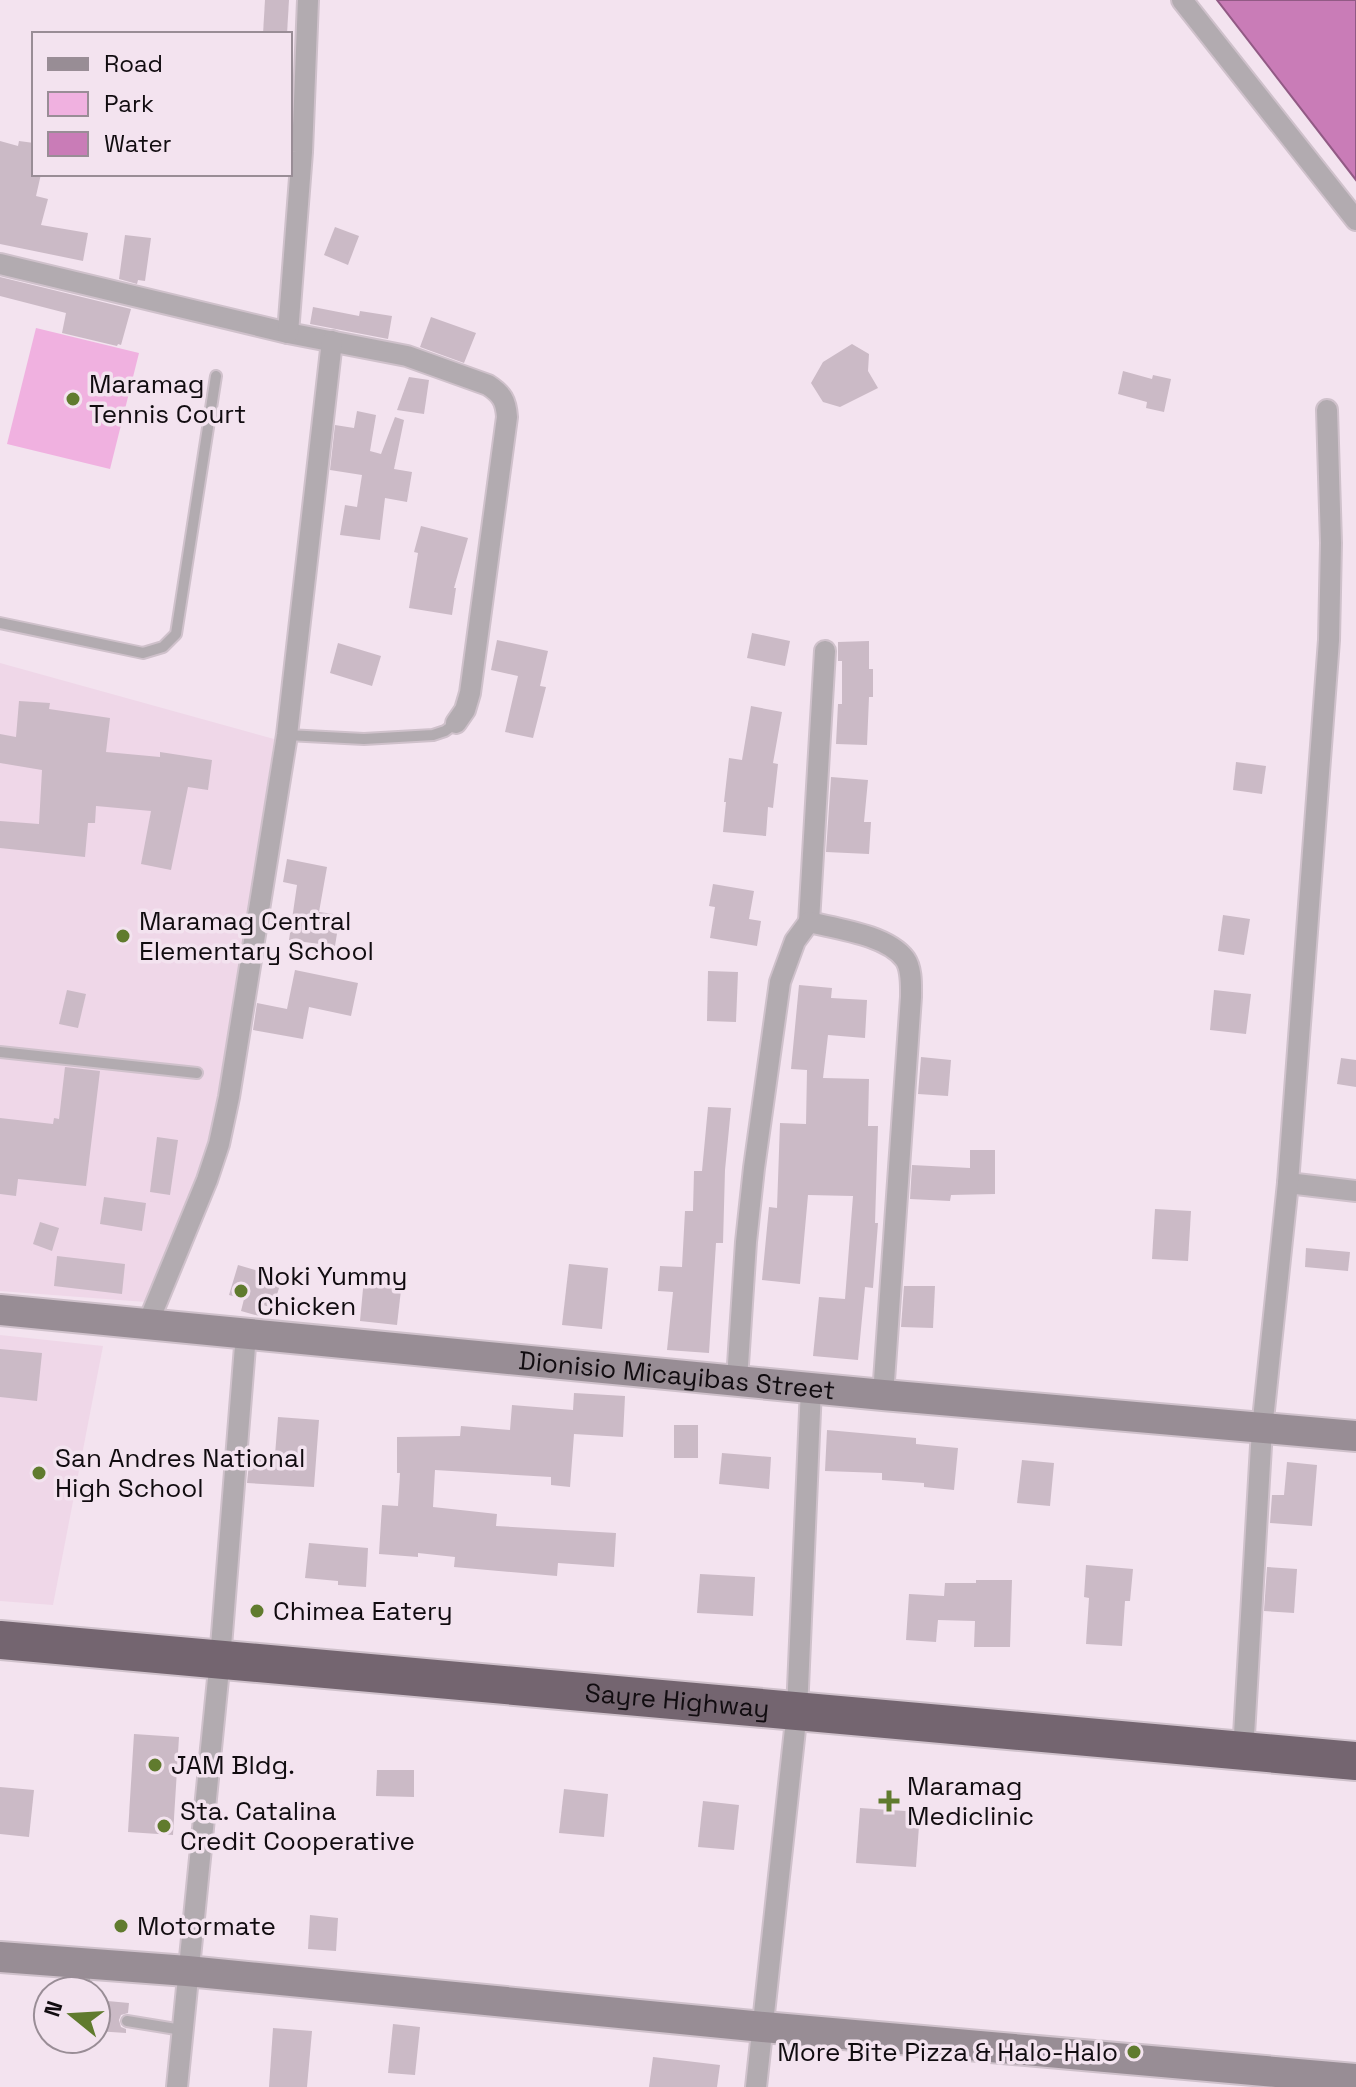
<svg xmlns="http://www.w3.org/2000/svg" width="1356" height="2087" viewBox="0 0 1356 2087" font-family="'Space Grotesk',sans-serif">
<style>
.built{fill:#efd7e8}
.green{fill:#f0b1e0}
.water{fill:#c97cb7;stroke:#925a85;stroke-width:2}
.building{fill:#cbbac6}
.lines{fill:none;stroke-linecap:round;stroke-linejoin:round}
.lane-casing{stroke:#cfc1cb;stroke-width:14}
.street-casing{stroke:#cfc1cb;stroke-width:24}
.secondary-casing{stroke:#cfc1cb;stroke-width:34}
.highway-casing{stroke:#cfc1cb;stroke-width:42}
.lane{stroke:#b2abb0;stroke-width:10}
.street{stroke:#b2abb0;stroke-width:20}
.secondary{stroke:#988d95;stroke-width:30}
.highway{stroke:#746570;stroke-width:38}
.poi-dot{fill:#607b2e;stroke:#f3e3ef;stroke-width:3}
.labels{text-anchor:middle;stroke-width:7;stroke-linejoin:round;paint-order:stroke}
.poi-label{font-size:26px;fill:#110c10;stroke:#f3e3ef;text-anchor:start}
.street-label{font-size:26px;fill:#110c10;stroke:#f3e3ef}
</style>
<rect width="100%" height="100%" fill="#f3e3ef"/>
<!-- built -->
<g class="built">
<path d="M 0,663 L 274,739 L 217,1133 L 146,1302 L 0,1291 Z"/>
<path d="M 0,1335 L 103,1346 L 53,1605 L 0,1601 Z"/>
</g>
<!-- green -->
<path class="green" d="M 36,328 L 139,353 L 110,469 L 7,444 Z"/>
<!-- water -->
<path class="water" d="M 1217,0 L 1356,0 L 1356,180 Z"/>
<!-- building -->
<g class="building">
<path d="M 265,0 L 289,0 L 287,34 L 263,34 Z"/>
<path d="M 0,141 L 18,146 L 19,141 L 34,143 L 34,174 L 41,174 L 36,196 L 48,199 L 41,225 L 88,233 L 83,261 L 0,244 Z"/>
<path d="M 335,227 L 359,236 L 348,265 L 324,255 Z"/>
<path d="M 125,235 L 151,238 L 145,281 L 138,280 L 137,284 L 119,279 Z"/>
<path d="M 0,277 L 131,309 L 121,345 L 118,344 L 117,346 L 62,333 L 66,313 L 0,296 Z"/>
<path d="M 313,307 L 359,316 L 360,311 L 392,316 L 388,339 L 310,324 Z"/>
<path d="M 431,317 L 476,333 L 464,363 L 420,347 Z"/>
<path d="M 852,344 L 869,354 L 868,371 L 878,388 L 840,407 L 823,402 L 811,383 L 823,362 Z"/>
<path d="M 1123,371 L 1152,379 L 1153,375 L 1171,379 L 1164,412 L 1146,408 L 1147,402 L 1118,394 Z"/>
<path d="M 409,377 L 429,380 L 424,414 L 397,410 Z"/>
<path d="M 357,411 L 376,415 L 370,451 L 381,454 L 395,417 L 404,420 L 394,469 L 412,472 L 407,502 L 385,498 L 380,540 L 340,535 L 345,505 L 357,507 L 362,475 L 330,470 L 335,425 L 354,428 Z"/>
<path d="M 421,526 L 468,538 L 454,588 L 456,588 L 452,615 L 409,608 L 418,553 L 414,552 Z"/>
<path d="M 752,633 L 790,641 L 785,666 L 747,658 Z"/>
<path d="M 497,640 L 548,651 L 540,686 L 546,687 L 533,738 L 505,732 L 518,676 L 491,670 Z"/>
<path d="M 869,641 L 869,669 L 873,669 L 873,697 L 869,697 L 867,745 L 836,744 L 838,704 L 842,704 L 842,661 L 838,661 L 838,642 Z"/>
<path d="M 338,643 L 381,656 L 372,686 L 330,673 Z"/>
<path d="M 19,701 L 50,703 L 49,709 L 110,718 L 106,752 L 160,757 L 160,752 L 212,760 L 208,790 L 188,787 L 171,870 L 141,864 L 151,811 L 96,806 L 95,823 L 88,823 L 85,857 L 0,848 L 0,821 L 39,824 L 42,770 L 0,763 L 0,734 L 16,737 Z"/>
<path d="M 751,706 L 782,712 L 773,763 L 778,764 L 773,808 L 768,807 L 766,836 L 723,832 L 726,802 L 724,802 L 729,758 L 742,760 Z"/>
<path d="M 1236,762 L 1266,766 L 1262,794 L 1233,790 Z"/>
<path d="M 831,777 L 868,780 L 864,822 L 871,822 L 869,854 L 826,852 Z"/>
<path d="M 287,859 L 327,867 L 319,912 L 340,915 L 335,946 L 289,940 L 297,885 L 283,882 Z"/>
<path d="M 713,884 L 754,891 L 749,919 L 761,921 L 757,946 L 710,938 L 715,907 L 709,906 Z"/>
<path d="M 1223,915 L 1250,919 L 1244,955 L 1218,951 Z"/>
<path d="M 295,970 L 358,983 L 351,1016 L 309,1007 L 303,1039 L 253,1030 L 257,1003 L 287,1009 Z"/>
<path d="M 708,971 L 738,972 L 736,1022 L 707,1021 Z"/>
<path d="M 799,985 L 832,988 L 831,998 L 867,1000 L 865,1038 L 828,1035 L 823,1078 L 869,1079 L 868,1126 L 878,1126 L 875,1223 L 878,1223 L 873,1288 L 865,1287 L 858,1360 L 813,1356 L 819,1297 L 845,1299 L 853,1196 L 808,1195 L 800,1284 L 762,1280 L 769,1207 L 777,1208 L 780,1123 L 806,1124 L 807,1070 L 791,1069 Z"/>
<path d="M 67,990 L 86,994 L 78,1028 L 59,1024 Z"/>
<path d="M 1214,990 L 1251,994 L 1246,1034 L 1210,1030 Z"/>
<path d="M 921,1057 L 951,1060 L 948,1096 L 918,1094 Z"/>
<path d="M 1341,1058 L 1356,1060 L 1356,1087 L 1337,1084 Z"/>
<path d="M 65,1067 L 100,1071 L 86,1186 L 18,1179 L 16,1196 L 0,1194 L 0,1118 L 53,1124 L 54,1118 L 59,1119 Z"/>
<path d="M 708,1107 L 731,1108 L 725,1170 L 723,1243 L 716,1243 L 709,1353 L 667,1350 L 673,1292 L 658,1291 L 660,1266 L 682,1267 L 685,1211 L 693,1211 L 694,1171 L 702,1171 Z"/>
<path d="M 157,1137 L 178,1140 L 170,1195 L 150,1192 Z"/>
<path d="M 970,1150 L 995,1150 L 995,1194 L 951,1195 L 950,1201 L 910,1199 L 912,1165 L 970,1168 Z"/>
<path d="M 104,1197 L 146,1203 L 142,1231 L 100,1224 Z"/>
<path d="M 1155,1209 L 1191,1211 L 1188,1261 L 1152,1259 Z"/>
<path d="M 40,1222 L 59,1228 L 52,1251 L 33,1244 Z"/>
<path d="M 1306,1248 L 1350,1252 L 1348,1271 L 1305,1267 Z"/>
<path d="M 57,1256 L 125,1264 L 122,1294 L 54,1286 Z"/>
<path d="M 569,1264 L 608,1268 L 602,1329 L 562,1325 Z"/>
<path d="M 238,1265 L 282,1278 L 273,1308 L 263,1305 L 259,1316 L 241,1311 L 244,1299 L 229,1295 Z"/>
<path d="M 364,1278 L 402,1281 L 397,1325 L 360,1321 Z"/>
<path d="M 904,1286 L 935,1286 L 933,1328 L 901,1327 Z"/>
<path d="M 0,1349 L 42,1353 L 37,1401 L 0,1397 Z"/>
<path d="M 574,1393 L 625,1396 L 623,1437 L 574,1434 L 570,1487 L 551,1485 L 551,1477 L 435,1470 L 433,1507 L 497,1514 L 496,1526 L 616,1533 L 614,1567 L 558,1563 L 557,1576 L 454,1567 L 455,1557 L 418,1553 L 418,1557 L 379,1554 L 382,1505 L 398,1506 L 400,1473 L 397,1473 L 397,1437 L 460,1436 L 461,1426 L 510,1430 L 512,1405 L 573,1410 Z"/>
<path d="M 278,1417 L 319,1420 L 314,1487 L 247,1483 L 250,1453 L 275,1455 Z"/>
<rect x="674" y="1425" width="24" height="33"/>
<path d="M 827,1430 L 916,1438 L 916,1444 L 958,1448 L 954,1490 L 924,1487 L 924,1483 L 882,1480 L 882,1473 L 825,1471 Z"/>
<path d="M 722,1453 L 771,1457 L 769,1489 L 719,1484 Z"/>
<path d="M 1022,1460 L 1054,1463 L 1050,1506 L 1017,1503 Z"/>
<path d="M 1287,1462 L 1317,1465 L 1312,1526 L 1270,1523 L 1272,1495 L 1284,1495 Z"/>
<path d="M 309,1543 L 368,1548 L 366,1587 L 338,1585 L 338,1581 L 305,1578 Z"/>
<path d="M 1086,1565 L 1133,1569 L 1130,1601 L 1125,1601 L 1122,1646 L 1086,1644 L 1089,1598 L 1084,1597 Z"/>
<path d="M 1267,1567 L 1297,1569 L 1294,1613 L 1264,1611 Z"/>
<path d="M 700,1574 L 755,1577 L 753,1616 L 697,1613 Z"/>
<path d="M 976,1580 L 1012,1580 L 1010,1647 L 974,1647 L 975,1621 L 938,1620 L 936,1642 L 906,1640 L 909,1594 L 944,1596 L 945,1583 L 976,1583 Z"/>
<path d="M 134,1734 L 179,1737 L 173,1835 L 128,1832 Z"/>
<path d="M 377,1770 L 414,1770 L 414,1797 L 376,1796 Z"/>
<path d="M 0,1787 L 34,1790 L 29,1837 L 0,1834 Z"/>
<path d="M 564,1789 L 608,1794 L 604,1837 L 559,1833 Z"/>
<path d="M 703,1801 L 739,1805 L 734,1850 L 698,1847 Z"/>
<path d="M 860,1808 L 920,1812 L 916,1867 L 856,1863 Z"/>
<path d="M 310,1915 L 338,1918 L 336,1951 L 308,1949 Z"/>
<path d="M 97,2000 L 129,2003 L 128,2013 L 121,2015 L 119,2020 L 121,2027 L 126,2029 L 126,2033 L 96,2031 Z"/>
<path d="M 393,2024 L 420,2027 L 415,2075 L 388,2073 Z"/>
<path d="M 273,2028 L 312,2031 L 307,2087 L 269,2087 Z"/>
<path d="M 653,2057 L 720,2065 L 717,2087 L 649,2087 Z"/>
</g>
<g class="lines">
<!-- lane casing -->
<g class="lane-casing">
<g id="lane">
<path d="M 0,623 L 143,653 L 163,647 L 176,634 L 216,376"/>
<path d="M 287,735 L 364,739 L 433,735 L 445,731 L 456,723"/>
<path d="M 0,1052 L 197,1073"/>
<path d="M 84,1966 L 86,1991"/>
<path d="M 127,2021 L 182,2030"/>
</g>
</g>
<!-- street casing -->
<g class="street-casing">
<g id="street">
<path d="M 1182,0 L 1356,220"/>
<path d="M 0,264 L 288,333 L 407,356 L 488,385 C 502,394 506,401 507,417 L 470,693 L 465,710 L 456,723"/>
<path d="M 288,333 L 302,152 L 308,0"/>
<path d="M 809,922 L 825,651"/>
<path d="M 1288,1183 L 1356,1191"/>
<path d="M 148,1323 L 207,1180 L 219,1144 L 229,1097 L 287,735 L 332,341"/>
<path d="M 737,1380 L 746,1242 L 754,1168 L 780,982 L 795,941 L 809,922 C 838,929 887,935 905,959 C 912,969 911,985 911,997 L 883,1395"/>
<path d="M 1243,1752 L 1262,1429 L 1288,1183 L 1329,640 L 1331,543 L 1327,410"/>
<path d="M 177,2087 L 220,1659 L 246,1334"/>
<path d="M 756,2087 L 797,1711 L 811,1388"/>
</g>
</g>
<!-- secondary casing -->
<g class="secondary-casing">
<g id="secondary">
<path id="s1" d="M 0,1310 L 883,1395 L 1356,1436"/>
<path d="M 0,1957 L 187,1971 L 763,2027 L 1356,2079"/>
</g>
</g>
<!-- highway casing -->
<g class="highway-casing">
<g id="highway">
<path id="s2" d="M 0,1640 L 1356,1761"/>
</g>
</g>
<!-- lane -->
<use href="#lane" class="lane"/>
<!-- street -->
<use href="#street" class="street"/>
<!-- secondary -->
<use href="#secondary" class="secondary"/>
<!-- highway -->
<use href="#highway" class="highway"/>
</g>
<!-- markers -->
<g class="poi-dot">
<circle cx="73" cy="399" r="8"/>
<circle cx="123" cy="936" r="8"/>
<circle cx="241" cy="1291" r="8"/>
<circle cx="39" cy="1473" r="8"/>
<circle cx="257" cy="1611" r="8"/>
<circle cx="155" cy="1765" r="8"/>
<path d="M885 1789h8v8h8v8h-8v8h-8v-8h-8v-8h8z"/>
<circle cx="164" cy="1826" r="8"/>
<circle cx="121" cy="1926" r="8"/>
<circle cx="1134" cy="2052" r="8"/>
</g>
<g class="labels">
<!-- poi labels -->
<g class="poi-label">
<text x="89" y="393">Maramag<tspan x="89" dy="30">Tennis Court</tspan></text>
<text x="139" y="930">Maramag Central<tspan x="139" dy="30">Elementary School</tspan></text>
<text x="257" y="1285">Noki Yummy<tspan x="257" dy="30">Chicken</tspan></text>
<text x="55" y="1467">San Andres National<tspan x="55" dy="30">High School</tspan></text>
<text x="273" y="1620">Chimea Eatery</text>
<text x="171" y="1774">JAM Bldg.</text>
<text x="907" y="1795">Maramag<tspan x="907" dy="30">Mediclinic</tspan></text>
<text x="180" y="1820">Sta. Catalina<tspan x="180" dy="30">Credit Cooperative</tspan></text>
<text x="137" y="1935">Motormate</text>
<text x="1118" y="2061" text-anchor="end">More Bite Pizza &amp; Halo-Halo</text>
</g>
<!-- street labels -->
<g class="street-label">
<text dy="9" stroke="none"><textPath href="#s1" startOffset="680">Dionisio Micayibas Street</textPath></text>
<text dy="9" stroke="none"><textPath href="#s2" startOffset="680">Sayre Highway</textPath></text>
</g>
</g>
<!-- legend -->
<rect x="32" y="32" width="260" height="144" fill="#f3e3ef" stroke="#998d96" stroke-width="2"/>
<rect x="48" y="58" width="40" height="12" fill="#988d95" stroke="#998d96" stroke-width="2"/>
<text x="104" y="72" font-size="24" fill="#110c10">Road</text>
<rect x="48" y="92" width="40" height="24" fill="#f0b1e0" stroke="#998d96" stroke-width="2"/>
<text x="104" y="112" font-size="24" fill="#110c10">Park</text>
<rect x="48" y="132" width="40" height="24" fill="#c97cb7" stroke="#998d96" stroke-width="2"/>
<text x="104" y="152" font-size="24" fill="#110c10">Water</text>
<!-- north arrow -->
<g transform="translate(72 2015) rotate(288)"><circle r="38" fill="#f3e3ef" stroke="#998d96" stroke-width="2"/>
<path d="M0-6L14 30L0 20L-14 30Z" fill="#607b2e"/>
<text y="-12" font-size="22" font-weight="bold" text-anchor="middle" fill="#110c10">N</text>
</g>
</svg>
